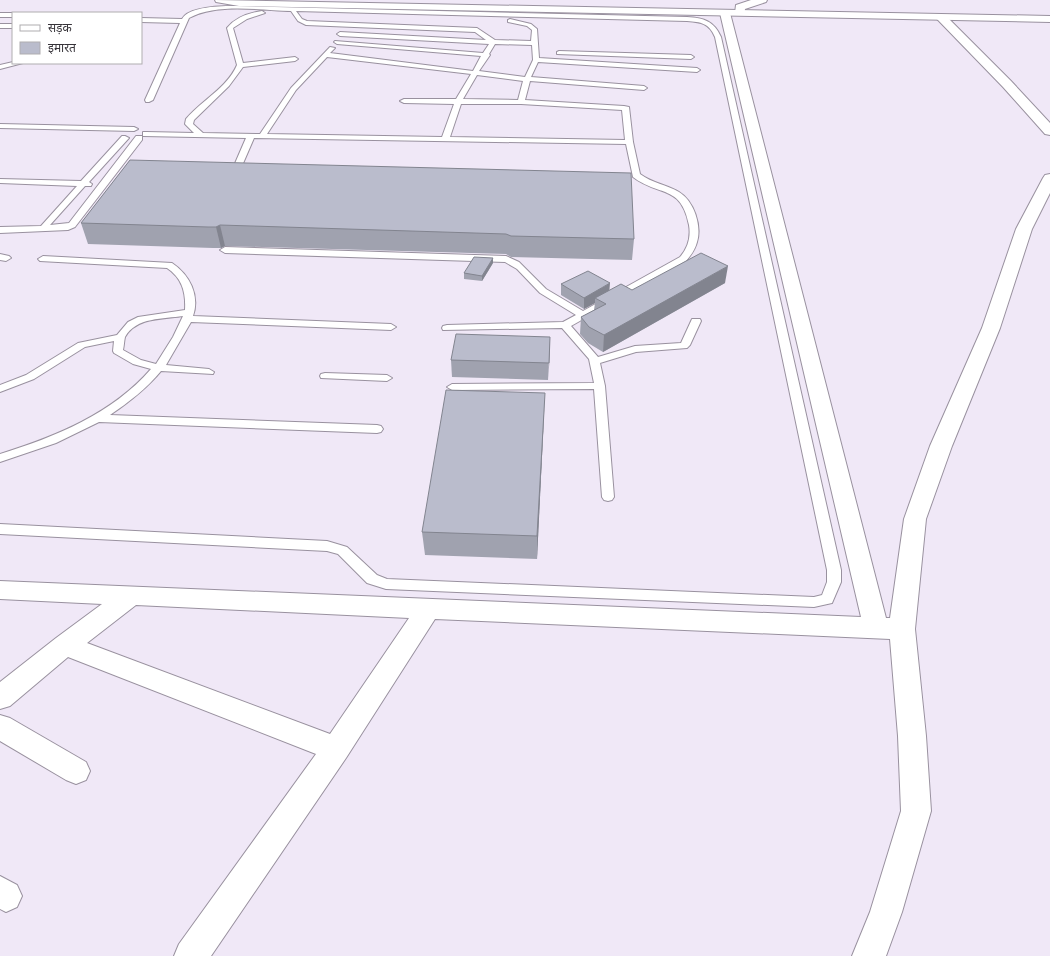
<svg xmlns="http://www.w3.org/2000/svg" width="1050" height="956" viewBox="0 0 1050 956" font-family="'Roboto Condensed','Noto Sans Devanagari',sans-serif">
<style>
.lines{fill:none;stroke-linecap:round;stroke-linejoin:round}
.lane-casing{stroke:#99919f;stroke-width:2}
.street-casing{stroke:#99919f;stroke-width:2}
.secondary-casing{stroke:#99919f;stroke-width:2}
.lane{fill:#fff;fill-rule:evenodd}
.street{fill:#fff;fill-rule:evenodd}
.secondary{fill:#fff;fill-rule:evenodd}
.wall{fill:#a0a2af}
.shaded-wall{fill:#82848f}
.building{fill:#babccc;stroke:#82848f}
</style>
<rect width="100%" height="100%" fill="#f0e8f7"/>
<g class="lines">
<!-- lane casing -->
<g class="lane-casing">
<g id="lane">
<path d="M 235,6 L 687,17 C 704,18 714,21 721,37 L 841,570 L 841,582 L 832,603 L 814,607 L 386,589 L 367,583 L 338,554 L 327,551 L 0,534 L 0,524 L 327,541 L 347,547 L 377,575 L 387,579 L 814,597 L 822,595 L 827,582 L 827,570 L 715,37 C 709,23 701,22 687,21 L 296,11 L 302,19 L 307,21 L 477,28 L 495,40 L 531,41 L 532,30 L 527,26 L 508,22 L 508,20 L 510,19 L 531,24 L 537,29 L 539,58 L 697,68 L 700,70 L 697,72 L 538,62 L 531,77 L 644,86 L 647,88 L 644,90 L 530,81 L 525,100 L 624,106 L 629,107 L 633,142 L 640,174 C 652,183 667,185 679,192 C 694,201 702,226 697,242 C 695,250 691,255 686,261 L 571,326 L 598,357 L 635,346 L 681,343 L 692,319 L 700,319 L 701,321 L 690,345 L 687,348 L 636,352 L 600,363 L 605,386 L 614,497 L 612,500 L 608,501 L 604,500 L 602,497 L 594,389 L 452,390 L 447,387 L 452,384 L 594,383 L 589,359 L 562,328 L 443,330 L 442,328 L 443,326 L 447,325 L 563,322 L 576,315 L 540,293 L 517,269 L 505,262 L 225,253 L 220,250 L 225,247 L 506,256 L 519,262 L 546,289 L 583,311 L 680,257 C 688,248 691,237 689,225 C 681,184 659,197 633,177 L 626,144 L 254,138 L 241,168 L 237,170 L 233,168 L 246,138 L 143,136 L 143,132 L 146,132 L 194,133 L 185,124 L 186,119 C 202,100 227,88 237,65 L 227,28 C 236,17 249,13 262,11 L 265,13 L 247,19 L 233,28 L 243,63 L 295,57 L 298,59 L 295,61 L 243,67 L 229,86 L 194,120 L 193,124 L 203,133 L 260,134 L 291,88 L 330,47 L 335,48 L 330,53 L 473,71 L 481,56 L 337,44 L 334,42 L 335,41 L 483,53 L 489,44 L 340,36 L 337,34 L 340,32 L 486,40 L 475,32 L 306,25 L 298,21 L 291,11 C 260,10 216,3 189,18 L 153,100 L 149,102 L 146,102 L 145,100 L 180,23 L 141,22 L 141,18 L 182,19 C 189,6 222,6 235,6 ZM 495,44 L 532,45 L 533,60 L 525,77 L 479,71 L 490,55 L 489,54 ZM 327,57 L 471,74 L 456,99 L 404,99 L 400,101 L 404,103 L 454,104 L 442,137 L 267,134 L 296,90 ZM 477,75 L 523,81 L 518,100 L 463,99 ZM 461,104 L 521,104 L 622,110 L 625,140 L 450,137 Z"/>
<rect x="0" y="13" width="13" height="4"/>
<rect x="0" y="24" width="13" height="4"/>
<path d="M 559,51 L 691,55 L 694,57 L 691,59 L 557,54 L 557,52 Z"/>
<path d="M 13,62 L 23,63 L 0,69 L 0,65 Z"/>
<path d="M 0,124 L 134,127 L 138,129 L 134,131 L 0,128 Z"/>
<path d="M 122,136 L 125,136 L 129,138 L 89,182 L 92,184 L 91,186 L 85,186 L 50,225 L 69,223 L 136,136 L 142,136 L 142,140 L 75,227 L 68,230 L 0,233 L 0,227 L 41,226 L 77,186 L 0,183 L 0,179 L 81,181 Z"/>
<path d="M 0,254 L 9,256 L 11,258 L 6,261 L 0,260 Z"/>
<path d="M 43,256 L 172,263 C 190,275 200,296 193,316 L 391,324 L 396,327 L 391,330 L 191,322 L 166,365 L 209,369 L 214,372 L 213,374 L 161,371 C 146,389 129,402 110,415 L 377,425 L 381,426 L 383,429 L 381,432 L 377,433 L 99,422 L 56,443 L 0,462 L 0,454 C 55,437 112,414 151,369 L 133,364 L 114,353 L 113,351 L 114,341 L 85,347 L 34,379 L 0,392 L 0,385 L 26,375 L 78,343 L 117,335 L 128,322 L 138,317 L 185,310 C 186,292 182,278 167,268 L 40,261 L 38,259 ZM 183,316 L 173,337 L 156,364 L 141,360 L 123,350 C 124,346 124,341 125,337 C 136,317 164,319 183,316 Z"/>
<path d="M 325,373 L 387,375 L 392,378 L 387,381 L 321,378 L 320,376 L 321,374 Z"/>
</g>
</g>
<!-- street casing -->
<g class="street-casing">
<g id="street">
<path d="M 751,0 L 767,0 L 766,2 L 745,9 L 744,15 L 736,15 L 735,13 L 736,5 Z"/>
<path d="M 725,10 L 730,13 L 886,618 L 890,618 L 904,519 L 930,446 L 982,328 L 1016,229 L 1043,178 L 1045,175 L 1050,174 L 1050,193 L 1032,229 L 1000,328 L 952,446 L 926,519 L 915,629 L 926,736 L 931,811 L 902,912 L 886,956 L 852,956 L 870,912 L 901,811 L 898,736 L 890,639 L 435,619 L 346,758 L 211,956 L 174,956 L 179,944 L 316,754 L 68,657 L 10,706 L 0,709 L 0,682 L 56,638 L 102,604 L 0,599 L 0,581 L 861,617 L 720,13 ZM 136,605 L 409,618 L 330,734 L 87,643 Z"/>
<path d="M 942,15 L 946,16 L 1011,81 L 1050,123 L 1050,135 L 1045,134 L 1003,87 L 938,20 L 936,18 L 938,16 Z"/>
<path d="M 0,715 L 10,718 L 86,762 L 90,771 L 86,780 L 76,784 L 66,780 L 0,741 Z"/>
<path d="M 0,876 L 17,885 L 22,896 L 17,907 L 6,912 L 0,909 Z"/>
</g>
</g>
<!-- secondary casing -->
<g class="secondary-casing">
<path id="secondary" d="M 215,0 L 1050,16 L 1050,22 L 239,6 L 216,2 Z"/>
</g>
<!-- lane -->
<use href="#lane" class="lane"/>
<!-- street -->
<use href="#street" class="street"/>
<!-- secondary -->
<use href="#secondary" class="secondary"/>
</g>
<!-- wall -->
<g class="wall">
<path d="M 130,160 L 634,239 L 632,260 L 511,257 L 506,254 L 225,246 L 221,248 L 213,248 L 88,244 L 81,223 Z"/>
<path d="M 493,263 L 482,281 L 464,279 L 464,273 Z"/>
<path d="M 725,283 L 603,352 L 588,343 L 580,334 L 581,317 L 594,310 L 595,303 L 584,309 L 561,295 L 561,284 L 610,290 L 632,290 Z"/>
<path d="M 550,337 L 548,380 L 452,377 L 451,360 Z"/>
<path d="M 544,415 L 537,559 L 425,555 L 422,532 Z"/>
</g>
<!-- shaded-wall -->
<g class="shaded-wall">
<path d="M 220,225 L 225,246 L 221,248 L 216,227 Z"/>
<path d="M 493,258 L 493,263 L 482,281 L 482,276 Z"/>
<path d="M 728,266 L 725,283 L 603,352 L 604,335 Z"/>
<path d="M 610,283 L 609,295 L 595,298 L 595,303 L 584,309 L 584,298 Z"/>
<path d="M 550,337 L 550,354 L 548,380 L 549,363 Z"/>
<path d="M 545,393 L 544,415 L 537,559 L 537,536 Z"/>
</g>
<!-- building -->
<g class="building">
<path d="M 130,160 L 631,173 L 634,239 L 511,236 L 506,234 L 220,225 L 216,227 L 208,227 L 81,223 Z"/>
<path d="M 701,253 L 728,266 L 604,335 L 589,327 L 581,317 L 606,304 L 595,298 L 621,284 L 632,290 Z"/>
<path d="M 474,257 L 493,258 L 482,276 L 464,273 Z"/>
<path d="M 588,271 L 610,283 L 584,298 L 561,284 Z"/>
<path d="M 456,334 L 550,337 L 549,363 L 451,360 Z"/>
<path d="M 446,390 L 545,393 L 537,536 L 422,532 Z"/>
</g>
<!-- legend -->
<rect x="12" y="12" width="130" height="52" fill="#ffffff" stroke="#afadb0"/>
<rect x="20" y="25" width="20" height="6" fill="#ffffff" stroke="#afadb0"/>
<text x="48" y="32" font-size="12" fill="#363339">सड़क</text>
<rect x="20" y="42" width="20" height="12" fill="#babccc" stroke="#afadb0"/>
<text x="48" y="52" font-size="12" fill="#363339">इमारत</text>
</svg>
